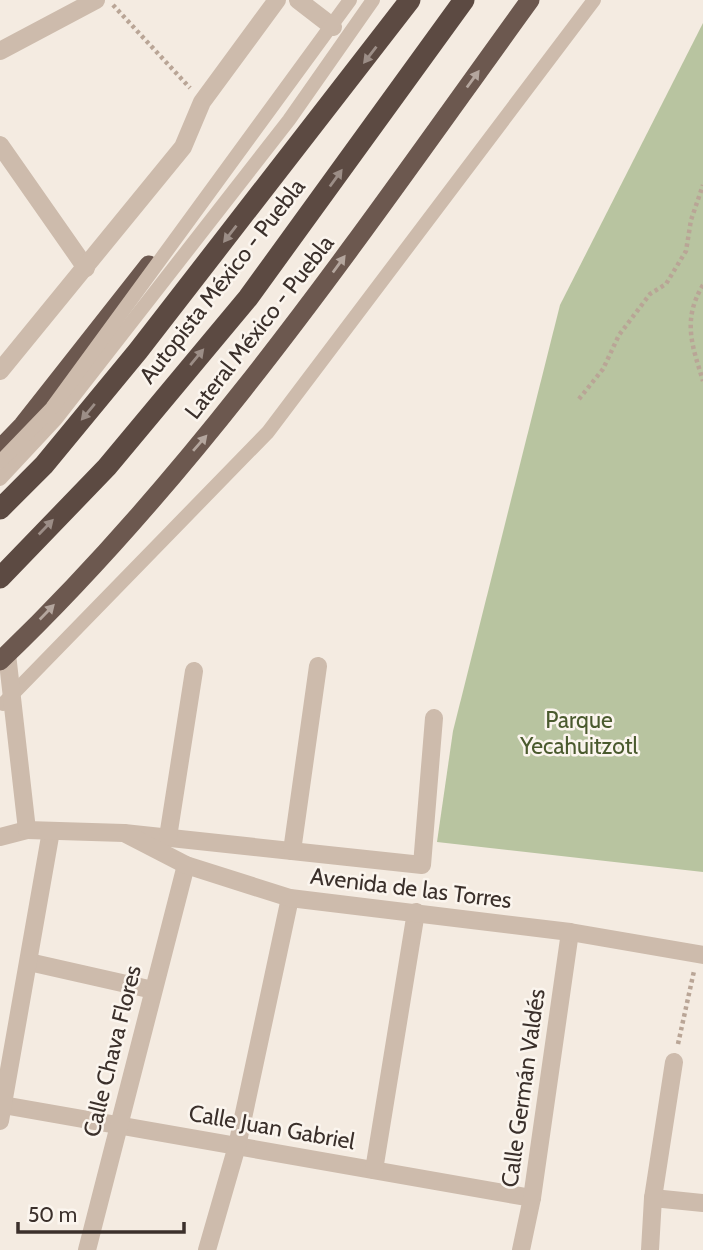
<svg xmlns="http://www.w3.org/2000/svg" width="703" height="1250" viewBox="0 0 703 1250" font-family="Cabin,sans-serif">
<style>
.green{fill:#b8c4a0}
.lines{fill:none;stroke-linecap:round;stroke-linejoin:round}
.path{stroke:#b9a596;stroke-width:4.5;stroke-dasharray:3.5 3.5;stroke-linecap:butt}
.service{stroke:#cdbbac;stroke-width:14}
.minor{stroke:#cdbbac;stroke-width:18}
.tertiary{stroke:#cdbbac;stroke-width:18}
.trunk{stroke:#6c584f;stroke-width:19}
.motorway{stroke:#5c4a42;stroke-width:21}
.service-bridge{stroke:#cdbbac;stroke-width:14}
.oneway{fill:#9c8e87}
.oneway2{fill:#b4a69e}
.labels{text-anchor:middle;stroke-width:5;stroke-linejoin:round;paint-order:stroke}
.street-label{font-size:23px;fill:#3b302b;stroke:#fbf5ee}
.park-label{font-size:23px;fill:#4a5a2e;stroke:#fbf5ee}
</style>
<rect width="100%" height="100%" fill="#f4ebe1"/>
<!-- green -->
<path class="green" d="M 703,23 L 703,872 L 437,842 L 453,731 L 560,305 Z"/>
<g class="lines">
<!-- path -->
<g class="path">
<path d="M 113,5 L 190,88"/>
<path d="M 703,285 C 682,320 692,345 703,381"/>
<path d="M 579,399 L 603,369 L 619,335 L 650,294 L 666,284 L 686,251 L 691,220 L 703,185"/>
<path d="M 678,1044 L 694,971"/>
</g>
<!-- service -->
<g class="service">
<path d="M 0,479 L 56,419 L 289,120 L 373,0"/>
<path d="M 3,704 L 268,432 L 594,0"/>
</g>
<!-- minor -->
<g class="minor">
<path d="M 298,0 L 333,27"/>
<path d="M 0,51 L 96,0"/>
<path d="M 0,145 L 86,268"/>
<path d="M 0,371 L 183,147 L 202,102 L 277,0"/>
<path d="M 124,833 L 422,865 L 434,718"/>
<path d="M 0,837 L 27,830"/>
<path d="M 168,837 L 194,671"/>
<path d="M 292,851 L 318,666"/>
<path d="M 29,962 L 153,990"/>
<path d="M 3,1105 L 532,1198"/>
<path d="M 0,1121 L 51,831"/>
<path d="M 374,1170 L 416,912"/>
<path d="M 653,1198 L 703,1203"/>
<path d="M 87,1250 L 186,865"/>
<path d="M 207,1250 L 237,1146 L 290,898"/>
<path d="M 521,1250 L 532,1198 L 570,932"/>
<path d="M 650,1250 L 653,1198 L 674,1062"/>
</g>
<!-- tertiary -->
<path class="tertiary" d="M 7,654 L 27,830 L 124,833 L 186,865 L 290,898 L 570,932 L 703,955"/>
<!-- trunk -->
<g class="trunk">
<path d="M 0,449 L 23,425 L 149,265"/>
<path d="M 0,661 C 205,465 364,229 530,0"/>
</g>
<!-- motorway -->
<g class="motorway">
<path d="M 0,509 L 44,465 L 138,351 L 410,0"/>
<path d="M 0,578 L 107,467 L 248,298 L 464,0"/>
</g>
<!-- service-bridge -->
<path class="service-bridge" d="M 0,462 L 52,408 L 350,0"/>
</g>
<!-- one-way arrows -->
<defs><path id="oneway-solid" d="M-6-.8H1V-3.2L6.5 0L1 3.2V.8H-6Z" transform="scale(1.75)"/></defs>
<g class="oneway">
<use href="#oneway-solid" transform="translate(370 55) rotate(128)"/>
<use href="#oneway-solid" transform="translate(336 178) rotate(-54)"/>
<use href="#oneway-solid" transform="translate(230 234) rotate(128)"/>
<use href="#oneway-solid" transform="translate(197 357) rotate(-50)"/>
<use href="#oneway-solid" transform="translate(88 412) rotate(130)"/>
<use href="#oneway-solid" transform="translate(46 527) rotate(-46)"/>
</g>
<g class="oneway2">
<use href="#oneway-solid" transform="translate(473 79) rotate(-54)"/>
<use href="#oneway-solid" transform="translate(339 264) rotate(-54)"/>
<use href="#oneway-solid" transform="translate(200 443) rotate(-49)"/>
<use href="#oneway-solid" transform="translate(47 612) rotate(-46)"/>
</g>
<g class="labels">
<!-- street labels -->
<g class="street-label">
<text transform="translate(222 281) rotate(-52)" y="8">Autopista México - Puebla</text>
<text transform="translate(259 327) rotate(-52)" y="8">Lateral México - Puebla</text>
<text transform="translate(411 888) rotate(7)" y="8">Avenida de las Torres</text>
<text transform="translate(112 1051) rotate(-76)" y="8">Calle Chava Flores</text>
<text transform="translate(523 1088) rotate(-82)" y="8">Calle Germán Valdés</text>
<text transform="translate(272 1127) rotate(10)" y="8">Calle Juan Gabriel</text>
</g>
<!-- park labels -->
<g class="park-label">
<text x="579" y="728">Parque<tspan x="579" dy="26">Yecahuitzotl</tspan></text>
</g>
</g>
<!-- scale -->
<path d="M18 1222v10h166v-10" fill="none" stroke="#3b302b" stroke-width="3.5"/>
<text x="28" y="1222" font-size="21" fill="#3b302b" stroke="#fbf5ee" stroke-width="5" paint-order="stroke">50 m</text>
</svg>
